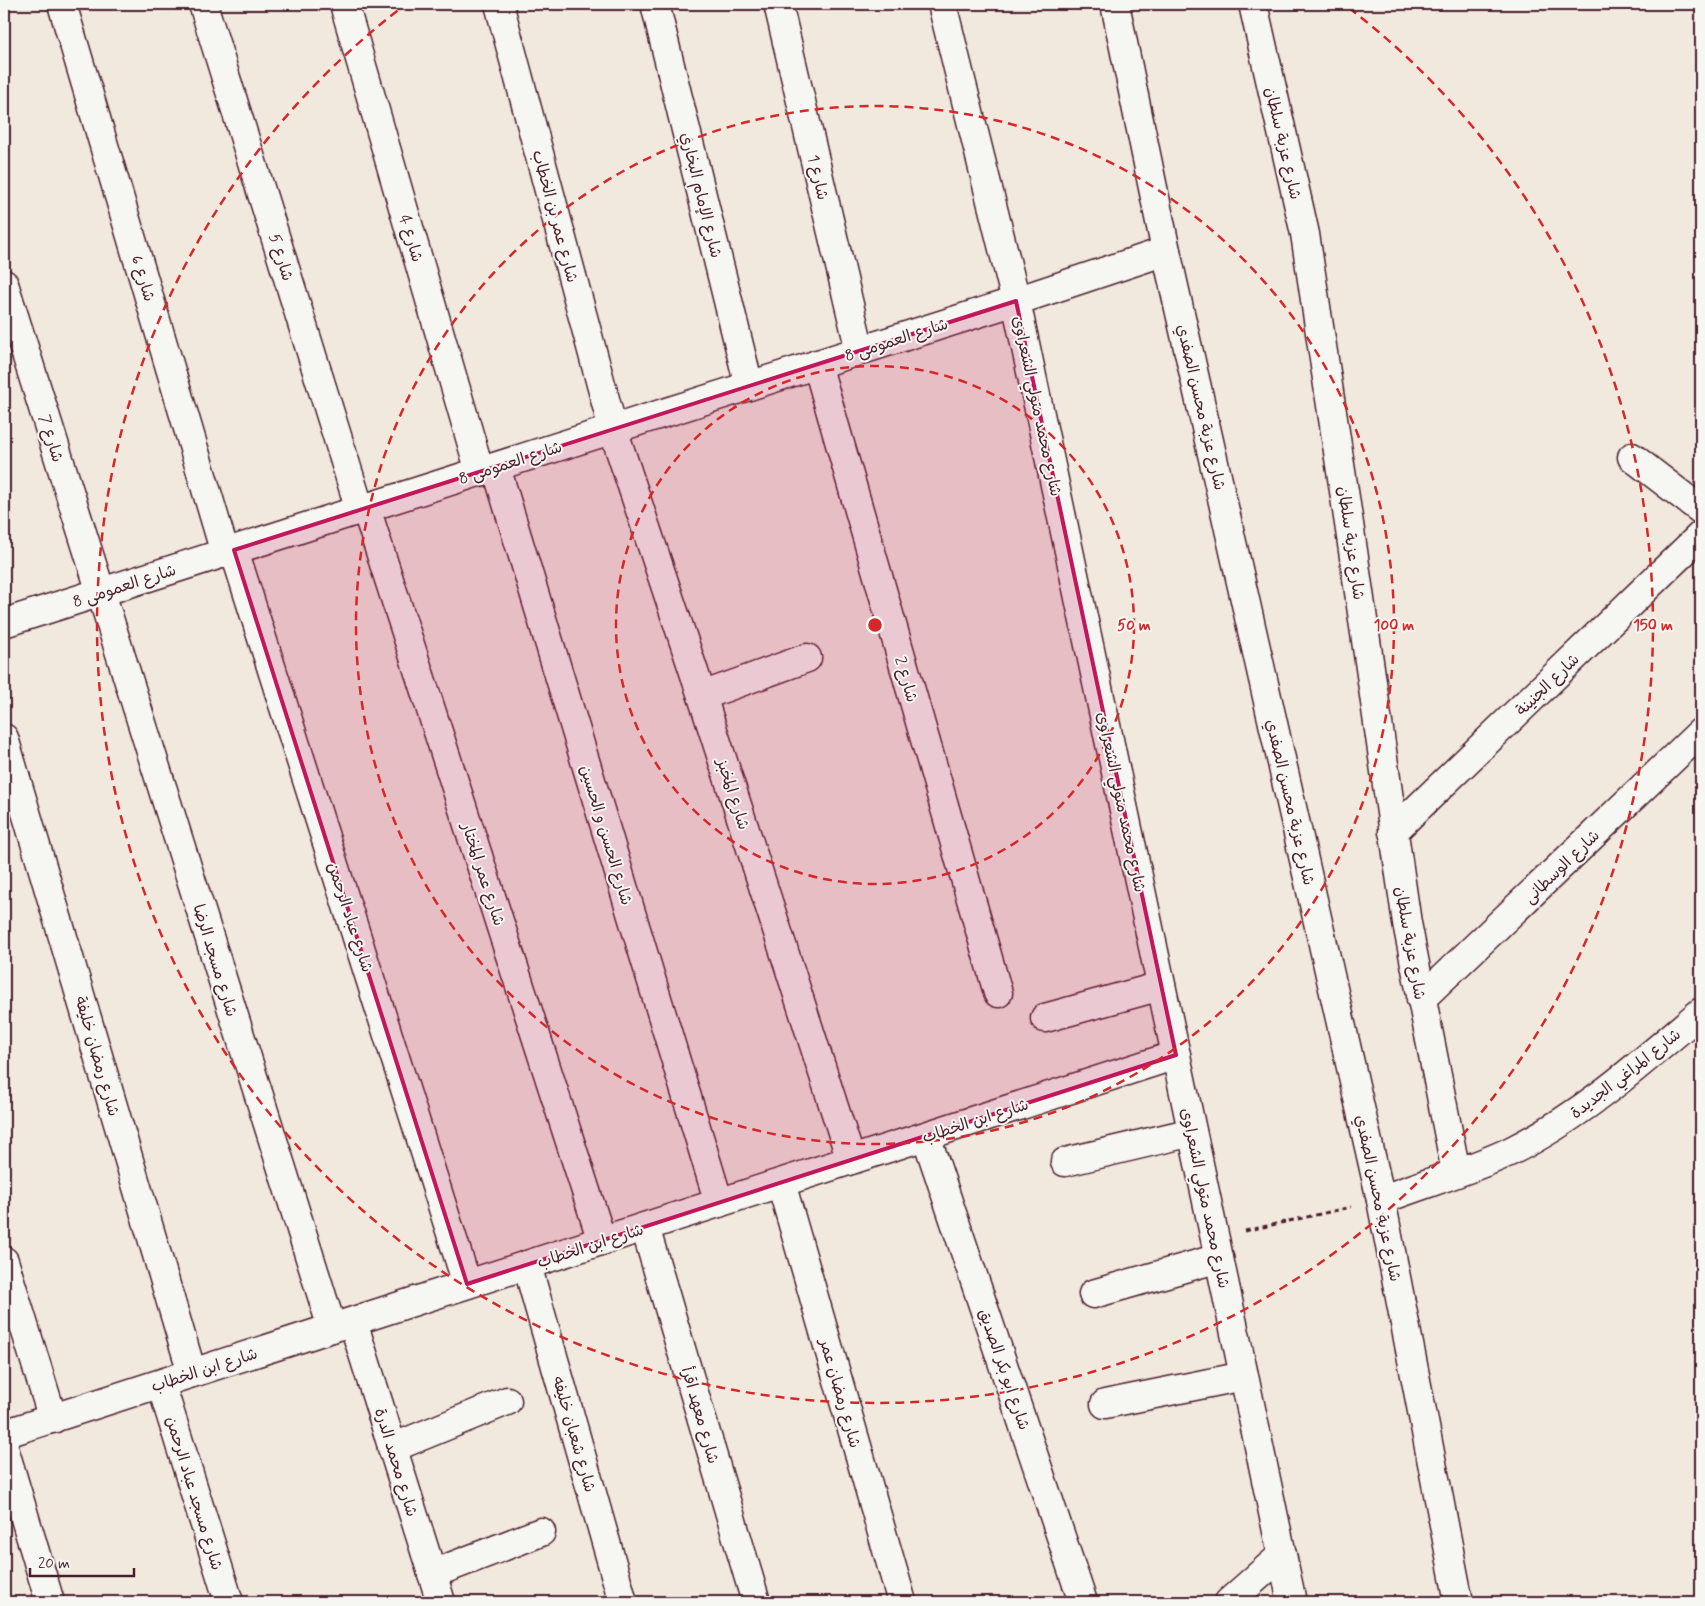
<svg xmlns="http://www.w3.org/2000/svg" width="1705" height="1606" viewBox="0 0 1705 1606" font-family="Mynerve,'Playpen Sans Arabic',sans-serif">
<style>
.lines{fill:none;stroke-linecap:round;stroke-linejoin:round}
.street-casing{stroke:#4a1f2b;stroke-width:31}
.path{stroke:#4a1f2b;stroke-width:3;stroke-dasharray:5 4;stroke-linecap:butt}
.street{stroke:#f6f6f2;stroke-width:28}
.marked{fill:#c2185b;fill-opacity:0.2;stroke:#c2185b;stroke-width:4;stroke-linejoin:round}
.ring{fill:none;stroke:#d62828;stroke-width:2.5;stroke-dasharray:9 6}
.labels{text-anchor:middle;stroke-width:4;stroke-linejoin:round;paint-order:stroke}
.street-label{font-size:16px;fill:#4a1f2b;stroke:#f6f6f2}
.centre{fill:#d62828;stroke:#f6f6f2;stroke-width:2.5}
.ring-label{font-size:15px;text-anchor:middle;font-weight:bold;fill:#d62828;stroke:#f6f6f2;stroke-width:4;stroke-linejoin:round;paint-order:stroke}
</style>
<rect width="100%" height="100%" fill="#f1e8de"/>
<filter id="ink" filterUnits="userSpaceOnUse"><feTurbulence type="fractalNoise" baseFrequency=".02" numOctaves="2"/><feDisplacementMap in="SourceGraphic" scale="10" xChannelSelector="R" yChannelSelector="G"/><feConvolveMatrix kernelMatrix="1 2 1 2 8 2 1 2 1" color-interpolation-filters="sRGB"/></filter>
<g filter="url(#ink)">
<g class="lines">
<!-- street casing -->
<g class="street-casing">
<g id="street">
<path d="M 62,4 L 225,553"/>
<path d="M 203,4 L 360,510"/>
<path d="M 344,4 L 480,472"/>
<path d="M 499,4 L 613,429 L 702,696 L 851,1160"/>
<path d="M 655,4 L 749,386"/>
<path d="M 778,4 L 860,351"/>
<path d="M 942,4 L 1016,301 L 1292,1602"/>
<path d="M 1115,4 L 1166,251 L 1381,1200 L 1459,1602"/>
<path d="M 1253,4 L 1305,234 L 1351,537 L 1407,923 L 1456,1172"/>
<path d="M 4,284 L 332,1328"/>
<path d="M 817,364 L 998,993"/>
<path d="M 1632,457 L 1701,510"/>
<path d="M 496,467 L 719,1203"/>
<path d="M 366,508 L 602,1241"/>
<path d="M 234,550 L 467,1284"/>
<path d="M 4,623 L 1016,301 L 1166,251"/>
<path d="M 702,696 L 807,658"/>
<path d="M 4,738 L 192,1373"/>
<path d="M 1393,832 L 1701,535"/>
<path d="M 1421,999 L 1701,732"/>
<path d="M 1045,1018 L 1161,986"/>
<path d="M 926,1136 L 1083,1602"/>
<path d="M 1065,1162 L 1192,1132"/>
<path d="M 781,1183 L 902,1602"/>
<path d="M 1381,1200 C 1423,1184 1468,1171 1509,1152 C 1581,1117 1641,1063 1701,1012"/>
<path d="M 645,1227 L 756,1602"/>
<path d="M 4,1261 L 53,1419"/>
<path d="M 527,1265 L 623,1602"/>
<path d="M 1093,1294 L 1219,1258"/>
<path d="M 353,1322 L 441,1602"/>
<path d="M 161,1384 L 229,1602"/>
<path d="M 1105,1404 L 1244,1376"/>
<path d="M 4,1434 L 1176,1055"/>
<path d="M 4,1448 L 50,1602"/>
<path d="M 392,1448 L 507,1401"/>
<path d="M 432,1574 L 541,1532"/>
<path d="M 1229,1602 L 1282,1555"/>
</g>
</g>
<!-- path -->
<path class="path" d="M 1245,1231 L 1351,1207"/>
<!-- street -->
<use href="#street" class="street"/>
</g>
</g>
<!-- marked area -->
<path class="marked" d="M 1016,301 L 1176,1055 L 467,1284 L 234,550 Z"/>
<!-- distance rings -->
<g class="ring">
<circle cx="875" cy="625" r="259"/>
<circle cx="875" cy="625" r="519"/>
<path d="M1349 8A778 778 0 1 1 401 8"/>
</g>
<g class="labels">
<!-- street labels -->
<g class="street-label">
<text transform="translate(1284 143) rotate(77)" y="6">شارع عزبة سلطان</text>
<text transform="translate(819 177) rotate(77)" y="6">شارع 1</text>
<text transform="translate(702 195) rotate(76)" y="6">شارع الإمام البخاري</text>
<text transform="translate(556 216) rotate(75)" y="6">شارع عمر بن الخطاب</text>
<text transform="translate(412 238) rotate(74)" y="6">شارع 4</text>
<text transform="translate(282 257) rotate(73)" y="6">شارع 5</text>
<text transform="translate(144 278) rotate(73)" y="6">شارع 6</text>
<text transform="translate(896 339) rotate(-18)" y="6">شارع العمومى 8</text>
<text transform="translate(1038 406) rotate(78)" y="6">شارع محمد متولي الشعراوى</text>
<text transform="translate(1202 407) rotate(77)" y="6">شارع عزبة محسن الصفدي</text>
<text transform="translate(52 438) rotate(73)" y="6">شارع 7</text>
<text transform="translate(510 462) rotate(-18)" y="6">شارع العمومى 8</text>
<text transform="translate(1352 543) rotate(82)" y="6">شارع عزبة سلطان</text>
<text transform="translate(124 585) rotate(-18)" y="6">شارع العمومى 8</text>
<text transform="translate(907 679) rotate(74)" y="6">شارع 2</text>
<text transform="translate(1547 684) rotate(-44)" y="6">شارع الجنينة</text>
<text transform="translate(734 794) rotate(72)" y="6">شارع المخبز</text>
<text transform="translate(1122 802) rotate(78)" y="6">شارع محمد متولي الشعراوى</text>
<text transform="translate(1291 802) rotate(77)" y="6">شارع عزبة محسن الصفدي</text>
<text transform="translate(607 835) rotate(73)" y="6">شارع الحسن و الحسين</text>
<text transform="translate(1561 866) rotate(-44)" y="6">شارع الوسطانى</text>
<text transform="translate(484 874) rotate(72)" y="6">شارع عمر المختار</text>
<text transform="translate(351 917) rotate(72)" y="6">شارع عباد الرحمن</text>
<text transform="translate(1411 943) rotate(80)" y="6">شارع عزبة سلطان</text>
<text transform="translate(216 960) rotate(73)" y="6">شارع مسجد الرضا</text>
<text transform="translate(98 1056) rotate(74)" y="6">شارع رمضان خليفة</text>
<text transform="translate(1625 1073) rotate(-38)" y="6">شارع المراغي الجديدة</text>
<text transform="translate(975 1120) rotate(-18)" y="6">شارع ابن الخطاب</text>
<text transform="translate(1206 1198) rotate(78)" y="6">شارع محمد متولي الشعراوى</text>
<text transform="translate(1379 1198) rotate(78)" y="6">شارع عزبة محسن الصفدي</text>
<text transform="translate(590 1245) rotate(-18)" y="6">شارع ابن الخطاب</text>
<text transform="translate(204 1369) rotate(-18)" y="6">شارع ابن الخطاب</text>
<text transform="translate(1005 1369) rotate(71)" y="6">شارع ابو بكر الصديق</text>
<text transform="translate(841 1393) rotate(74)" y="6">شارع رمضان عمر</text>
<text transform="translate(701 1415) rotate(74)" y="6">شارع معهد اقرأ</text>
<text transform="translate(575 1434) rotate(74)" y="6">شارع شعبان خليفه</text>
<text transform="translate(397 1462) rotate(73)" y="6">شارع محمد الدرة</text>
<text transform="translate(195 1493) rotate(73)" y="6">شارع مسجد عباد الرحمن</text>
</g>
</g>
<circle cx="875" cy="625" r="8" class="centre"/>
<g class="ring-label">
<text x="1134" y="630">50 m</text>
<text x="1394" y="630">100 m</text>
<text x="1653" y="630">150 m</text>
</g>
<!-- margin -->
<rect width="1705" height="1606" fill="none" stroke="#f6f6f2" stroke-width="20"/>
<rect x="10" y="10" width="1685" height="1586" fill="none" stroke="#4a1f2b" stroke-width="2" filter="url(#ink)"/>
<!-- scale -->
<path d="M30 1568v8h104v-8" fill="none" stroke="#4a1f2b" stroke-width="2.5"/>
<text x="38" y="1568" font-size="15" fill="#4a1f2b" stroke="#f6f6f2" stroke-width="4" paint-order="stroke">20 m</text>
</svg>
